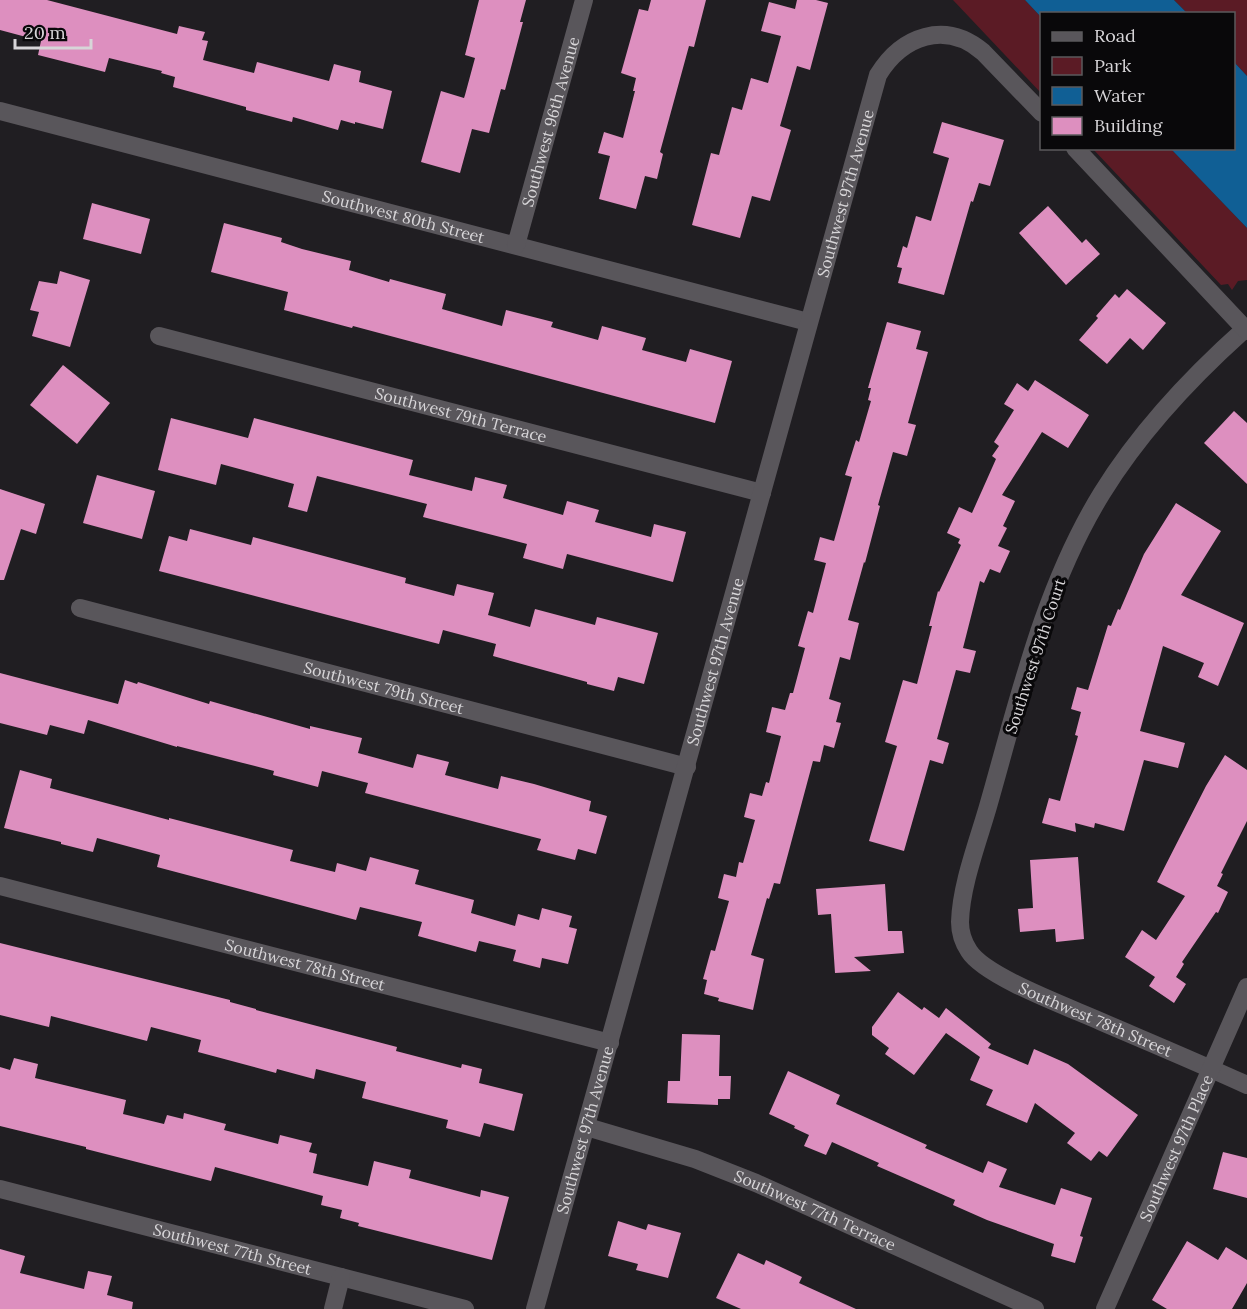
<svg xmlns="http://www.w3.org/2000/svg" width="1247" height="1309" viewBox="0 0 1247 1309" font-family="Lora,serif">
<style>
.green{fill:#5b1b25}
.water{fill:#105f95}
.building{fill:#dd8fbf}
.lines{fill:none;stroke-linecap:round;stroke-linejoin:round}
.street{stroke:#59565b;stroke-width:18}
.secondary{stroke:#59565b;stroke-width:18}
.labels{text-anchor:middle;stroke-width:6;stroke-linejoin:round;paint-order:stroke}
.street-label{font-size:16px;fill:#d7d5d8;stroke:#09080a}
</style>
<rect width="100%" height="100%" fill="#201e22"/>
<!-- green -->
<g class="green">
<path d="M 953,0 L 1025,0 L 1041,17 L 1041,93 Z"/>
<path d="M 1174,0 L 1247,0 L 1247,76 L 1234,62 L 1234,14 L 1187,13 Z"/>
<path d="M 1093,149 L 1171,149 L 1247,228 L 1247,280 L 1238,281 L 1232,290 L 1228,284 L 1221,285 Z"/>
</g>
<!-- water -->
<g class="water">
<path d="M 1025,0 L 1174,0 L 1187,13 L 1042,14 L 1041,17 Z"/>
<path d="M 1234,62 L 1247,76 L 1247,228 L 1171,149 L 1234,148 Z"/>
</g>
<!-- building -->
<g class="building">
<path d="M 0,0 L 47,0 L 177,34 L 179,26 L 205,32 L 202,40 L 208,41 L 203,60 L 254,73 L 257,62 L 329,81 L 334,64 L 361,71 L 359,82 L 392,91 L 383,129 L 355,122 L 355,124 L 341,120 L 338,130 L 293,117 L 292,122 L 246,110 L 246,107 L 173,87 L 175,77 L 161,73 L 162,71 L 109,58 L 105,72 L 38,55 L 41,41 L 0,30 Z"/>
<path d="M 479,0 L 526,0 L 520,22 L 523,22 L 505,90 L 501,89 L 489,133 L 472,129 L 460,173 L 421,162 L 441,91 L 464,98 L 465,95 L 475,58 L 465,55 Z"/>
<path d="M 651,0 L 706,0 L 694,47 L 689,46 L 660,152 L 663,154 L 657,179 L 645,176 L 636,209 L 599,199 L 610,156 L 598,153 L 604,132 L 623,138 L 635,91 L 633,91 L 636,78 L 621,73 L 639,9 L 648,11 Z"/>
<path d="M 797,0 L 816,0 L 828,3 L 810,70 L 797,66 L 780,126 L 791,130 L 770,201 L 752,196 L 740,238 L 692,225 L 711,153 L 719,155 L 732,107 L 742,110 L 751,78 L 768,83 L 781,36 L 761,31 L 769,2 L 795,9 Z"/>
<path d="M 942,122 L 1004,140 L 990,186 L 979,183 L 973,202 L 971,201 L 944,295 L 898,283 L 902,268 L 897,267 L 903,246 L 907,248 L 916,216 L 931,221 L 949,158 L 933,153 Z"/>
<path d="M 92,203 L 150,219 L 141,254 L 83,239 Z"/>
<path d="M 1048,206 L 1082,243 L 1086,239 L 1100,254 L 1066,285 L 1019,233 Z"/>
<path d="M 224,223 L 282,238 L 281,242 L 302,249 L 351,261 L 349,270 L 389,282 L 390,279 L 446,294 L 442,309 L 502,326 L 506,310 L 553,322 L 551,327 L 598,340 L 602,326 L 646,338 L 642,350 L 686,362 L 690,349 L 732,361 L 715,423 L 353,326 L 352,328 L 284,310 L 288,292 L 211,272 Z"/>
<path d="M 60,271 L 90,280 L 70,347 L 32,336 L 39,312 L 30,310 L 39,281 L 57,284 Z"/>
<path d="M 1127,289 L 1166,323 L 1143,350 L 1130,338 L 1107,364 L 1079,340 L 1098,318 L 1096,316 L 1115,294 L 1119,298 Z"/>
<path d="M 887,322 L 921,331 L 916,349 L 928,352 L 908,423 L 916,425 L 907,456 L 893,452 L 878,505 L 880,506 L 865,563 L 864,562 L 848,620 L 859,623 L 850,660 L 840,657 L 829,699 L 841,703 L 836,722 L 841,723 L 834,748 L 824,745 L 820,762 L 813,761 L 780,884 L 774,883 L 769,899 L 767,898 L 751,955 L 764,959 L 753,1010 L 718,1001 L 719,998 L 704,994 L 707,980 L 703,979 L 711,950 L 715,951 L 729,901 L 718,898 L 724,874 L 736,877 L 739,862 L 743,863 L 755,820 L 744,817 L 750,793 L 762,796 L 766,782 L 769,783 L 781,736 L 766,732 L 772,707 L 785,710 L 790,693 L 793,693 L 805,648 L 798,646 L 808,611 L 813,613 L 826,563 L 814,560 L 820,537 L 834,541 L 852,477 L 845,475 L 856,440 L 859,442 L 871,401 L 868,400 L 871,388 L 868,388 Z"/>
<path d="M 63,365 L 110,403 L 77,444 L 30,405 Z"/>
<path d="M 1035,380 L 1089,415 L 1068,448 L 1042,432 L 1002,495 L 1015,501 L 1003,526 L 1007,528 L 998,546 L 1010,551 L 1000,573 L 990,569 L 984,583 L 980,581 L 963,648 L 976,651 L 970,673 L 956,670 L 937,739 L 949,743 L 943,764 L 930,760 L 904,851 L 869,841 L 897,746 L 885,742 L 903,680 L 917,684 L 932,626 L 929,626 L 938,591 L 939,592 L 961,545 L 958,543 L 960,539 L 947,533 L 959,507 L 972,513 L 996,459 L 992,456 L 999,446 L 994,442 L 1014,410 L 1004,404 L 1017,383 L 1028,391 Z"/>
<path d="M 1234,411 L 1247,423 L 1247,484 L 1204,443 Z"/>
<path d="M 171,418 L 248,438 L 254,418 L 413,460 L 409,475 L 472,491 L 475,477 L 507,485 L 503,498 L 563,515 L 567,501 L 599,510 L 595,522 L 651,537 L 654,524 L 686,532 L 673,582 L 567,554 L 563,569 L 523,558 L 527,544 L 423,517 L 427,504 L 317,476 L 307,512 L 288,507 L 294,484 L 221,464 L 216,485 L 158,470 Z"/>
<path d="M 97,475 L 155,491 L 142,539 L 83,523 Z"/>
<path d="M 0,489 L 45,504 L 36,534 L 21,529 L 4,580 L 0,580 Z"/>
<path d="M 1176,503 L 1221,531 L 1181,595 L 1244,623 L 1218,686 L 1198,677 L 1204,663 L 1163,646 L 1140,731 L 1185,743 L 1178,768 L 1144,760 L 1124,831 L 1095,823 L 1094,828 L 1075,823 L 1076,832 L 1042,823 L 1049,798 L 1060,801 L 1078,736 L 1075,735 L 1081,712 L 1071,709 L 1077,687 L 1088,690 L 1108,625 L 1111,626 L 1118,609 L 1120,610 L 1144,554 Z"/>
<path d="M 190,529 L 251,545 L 253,537 L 406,578 L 405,583 L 454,596 L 457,584 L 494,593 L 488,615 L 530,627 L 535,609 L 595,625 L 597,617 L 658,633 L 644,684 L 618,677 L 614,691 L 587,684 L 587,682 L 493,656 L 496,644 L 443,630 L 439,644 L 159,571 L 169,536 L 187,541 Z"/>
<path d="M 0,673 L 118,704 L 125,680 L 137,684 L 138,682 L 209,704 L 210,701 L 310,729 L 310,726 L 362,738 L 358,753 L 413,768 L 417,754 L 449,762 L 445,775 L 498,789 L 501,776 L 534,784 L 591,801 L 589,811 L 607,816 L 596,854 L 578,849 L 575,860 L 537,850 L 541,839 L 365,793 L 368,783 L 322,771 L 318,787 L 273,775 L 274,771 L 177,746 L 177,747 L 88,720 L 84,734 L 50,725 L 47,735 L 0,723 Z"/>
<path d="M 1225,755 L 1247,770 L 1247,821 L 1221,873 L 1223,874 L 1217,886 L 1228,892 L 1218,913 L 1216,912 L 1182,962 L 1184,964 L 1176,977 L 1186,984 L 1174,1003 L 1149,986 L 1155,977 L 1125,957 L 1142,930 L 1156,940 L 1185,896 L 1157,882 L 1206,786 Z"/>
<path d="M 20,770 L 52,779 L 50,788 L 169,820 L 169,818 L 293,850 L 290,861 L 335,872 L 337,863 L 366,871 L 370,857 L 419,870 L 415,884 L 474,900 L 471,913 L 515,926 L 518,914 L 539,920 L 542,908 L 572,916 L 569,927 L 577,929 L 568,964 L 542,958 L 540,968 L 513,961 L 516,950 L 479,941 L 476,952 L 418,936 L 422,922 L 360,907 L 356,920 L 157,867 L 160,855 L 97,838 L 93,852 L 61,844 L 61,842 L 4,828 Z"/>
<path d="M 1078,857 L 1084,939 L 1056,942 L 1055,929 L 1020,932 L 1018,909 L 1033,908 L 1030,860 Z"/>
<path d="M 885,884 L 888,931 L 902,931 L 904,953 L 854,957 L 871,971 L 835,973 L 831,914 L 818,915 L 816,889 Z"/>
<path d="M 0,943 L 230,1000 L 230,1002 L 256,1009 L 256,1010 L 397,1047 L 396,1051 L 461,1068 L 462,1064 L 482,1069 L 479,1083 L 523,1094 L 514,1131 L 484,1123 L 480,1137 L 446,1128 L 448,1120 L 362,1098 L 366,1082 L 316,1069 L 314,1079 L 277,1069 L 276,1073 L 198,1052 L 201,1040 L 151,1027 L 147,1041 L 51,1016 L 49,1027 L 0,1015 Z"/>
<path d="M 898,992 L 922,1010 L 924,1007 L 939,1018 L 946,1008 L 991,1044 L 988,1048 L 1028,1065 L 1034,1049 L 1068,1064 L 1138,1115 L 1107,1157 L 1099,1151 L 1091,1161 L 1067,1143 L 1075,1133 L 1035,1103 L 1027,1123 L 986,1105 L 993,1090 L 970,1080 L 980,1057 L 946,1033 L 914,1075 L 885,1054 L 889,1048 L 872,1035 L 872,1027 Z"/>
<path d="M 682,1034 L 720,1035 L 719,1076 L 731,1076 L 730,1099 L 718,1099 L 718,1105 L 667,1103 L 668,1081 L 680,1081 Z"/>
<path d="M 14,1058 L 38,1064 L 35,1078 L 126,1100 L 123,1114 L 164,1124 L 167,1115 L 183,1119 L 184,1113 L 226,1124 L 224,1130 L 278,1144 L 280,1135 L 312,1143 L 309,1152 L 317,1154 L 313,1173 L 368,1186 L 374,1161 L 411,1170 L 409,1178 L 480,1197 L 481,1190 L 509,1197 L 492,1260 L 358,1226 L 359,1223 L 340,1218 L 342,1210 L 321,1205 L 323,1196 L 215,1167 L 211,1181 L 86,1149 L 86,1147 L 0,1126 L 0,1067 L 10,1070 Z"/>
<path d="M 788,1071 L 840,1095 L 836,1104 L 927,1145 L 925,1148 L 983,1173 L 988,1161 L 1007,1169 L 999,1187 L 1055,1205 L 1061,1188 L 1092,1198 L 1080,1236 L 1083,1237 L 1075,1263 L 1051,1256 L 1054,1244 L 987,1220 L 953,1205 L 955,1200 L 877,1166 L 879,1163 L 832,1142 L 826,1155 L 804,1146 L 809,1135 L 794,1128 L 795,1126 L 769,1114 Z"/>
<path d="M 1223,1152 L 1247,1158 L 1247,1198 L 1213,1189 Z"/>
<path d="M 618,1221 L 646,1230 L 648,1224 L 681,1233 L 668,1278 L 636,1270 L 638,1264 L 608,1256 Z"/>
<path d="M 1187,1241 L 1218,1260 L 1226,1247 L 1247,1260 L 1247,1283 L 1232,1309 L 1167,1309 L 1152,1300 Z"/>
<path d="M 0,1249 L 25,1256 L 20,1273 L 84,1289 L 88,1271 L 112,1276 L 107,1295 L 133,1302 L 132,1309 L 0,1309 Z"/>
<path d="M 738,1253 L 764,1265 L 766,1260 L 802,1277 L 799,1283 L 856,1309 L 741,1309 L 716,1298 Z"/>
</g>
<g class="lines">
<!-- street -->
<g class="street">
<path id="s1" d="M 0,111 L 808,322"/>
<path id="s2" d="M 516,245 L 584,0"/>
<path id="s3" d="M 1245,329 C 1190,378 1141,430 1102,493 C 1044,587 1019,698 989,803 C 979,839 961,884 960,922 C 960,931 963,942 969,951 C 985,977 1071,1008 1102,1022 C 1151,1043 1199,1063 1247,1085"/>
<path id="s4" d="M 159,336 L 762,493"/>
<path id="s5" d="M 80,608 L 687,767"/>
<path id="s6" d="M 0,886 L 610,1043"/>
<path id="s7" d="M 587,1127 L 695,1159 L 756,1183 L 1035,1309"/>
<path id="s8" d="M 0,1189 L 465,1309"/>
<path d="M 333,1309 L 341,1277"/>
<path id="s9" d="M 1105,1309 L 1247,987"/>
</g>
<!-- secondary -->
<g class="secondary">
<path d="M 1075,148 L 1247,331"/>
<path id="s10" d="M 535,1309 L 878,75 C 902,36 945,20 983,52 L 1042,113"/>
</g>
</g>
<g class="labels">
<!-- street labels -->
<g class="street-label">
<text dy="6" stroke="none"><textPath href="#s2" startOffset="128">Southwest 96th Avenue</textPath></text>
<text dy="6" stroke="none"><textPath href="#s10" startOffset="1158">Southwest 97th Avenue</textPath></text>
<text dy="6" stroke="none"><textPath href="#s1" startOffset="417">Southwest 80th Street</textPath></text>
<text dy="6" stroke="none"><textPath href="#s4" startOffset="312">Southwest 79th Terrace</textPath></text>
<text transform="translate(1035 656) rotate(-72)" y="6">Southwest 97th Court</text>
<text dy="6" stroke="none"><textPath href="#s10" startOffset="672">Southwest 97th Avenue</textPath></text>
<text dy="6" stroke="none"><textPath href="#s5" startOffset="314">Southwest 79th Street</textPath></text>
<text dy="6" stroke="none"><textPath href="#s6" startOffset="315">Southwest 78th Street</textPath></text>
<text dy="6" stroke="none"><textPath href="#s3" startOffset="848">Southwest 78th Street</textPath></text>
<text dy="6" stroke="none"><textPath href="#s10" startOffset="186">Southwest 97th Avenue</textPath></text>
<text dy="6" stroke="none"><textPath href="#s9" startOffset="176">Southwest 97th Place</textPath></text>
<text dy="6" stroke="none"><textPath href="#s7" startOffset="243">Southwest 77th Terrace</textPath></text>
<text dy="6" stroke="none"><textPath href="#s8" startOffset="240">Southwest 77th Street</textPath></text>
</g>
</g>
<!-- legend -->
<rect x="1040" y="12" width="195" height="138" fill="#09080a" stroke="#5b5a5c" stroke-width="1.5"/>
<rect x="1052" y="32" width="30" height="9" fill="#59565b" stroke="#5b5a5c" stroke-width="1.5"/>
<text x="1094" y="42" font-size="18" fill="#d7d5d8">Road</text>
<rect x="1052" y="57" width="30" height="18" fill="#5b1b25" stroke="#5b5a5c" stroke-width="1.5"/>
<text x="1094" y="72" font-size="18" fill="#d7d5d8">Park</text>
<rect x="1052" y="87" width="30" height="18" fill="#105f95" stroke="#5b5a5c" stroke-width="1.5"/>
<text x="1094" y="102" font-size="18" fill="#d7d5d8">Water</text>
<rect x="1052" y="117" width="30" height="18" fill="#dd8fbf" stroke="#5b5a5c" stroke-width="1.5"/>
<text x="1094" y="132" font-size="18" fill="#d7d5d8">Building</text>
<!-- scale -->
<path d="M15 39v9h76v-9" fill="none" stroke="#d7d5d8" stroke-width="3"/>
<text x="24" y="39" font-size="18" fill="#d7d5d8" stroke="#09080a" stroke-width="4.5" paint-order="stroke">20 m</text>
</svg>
